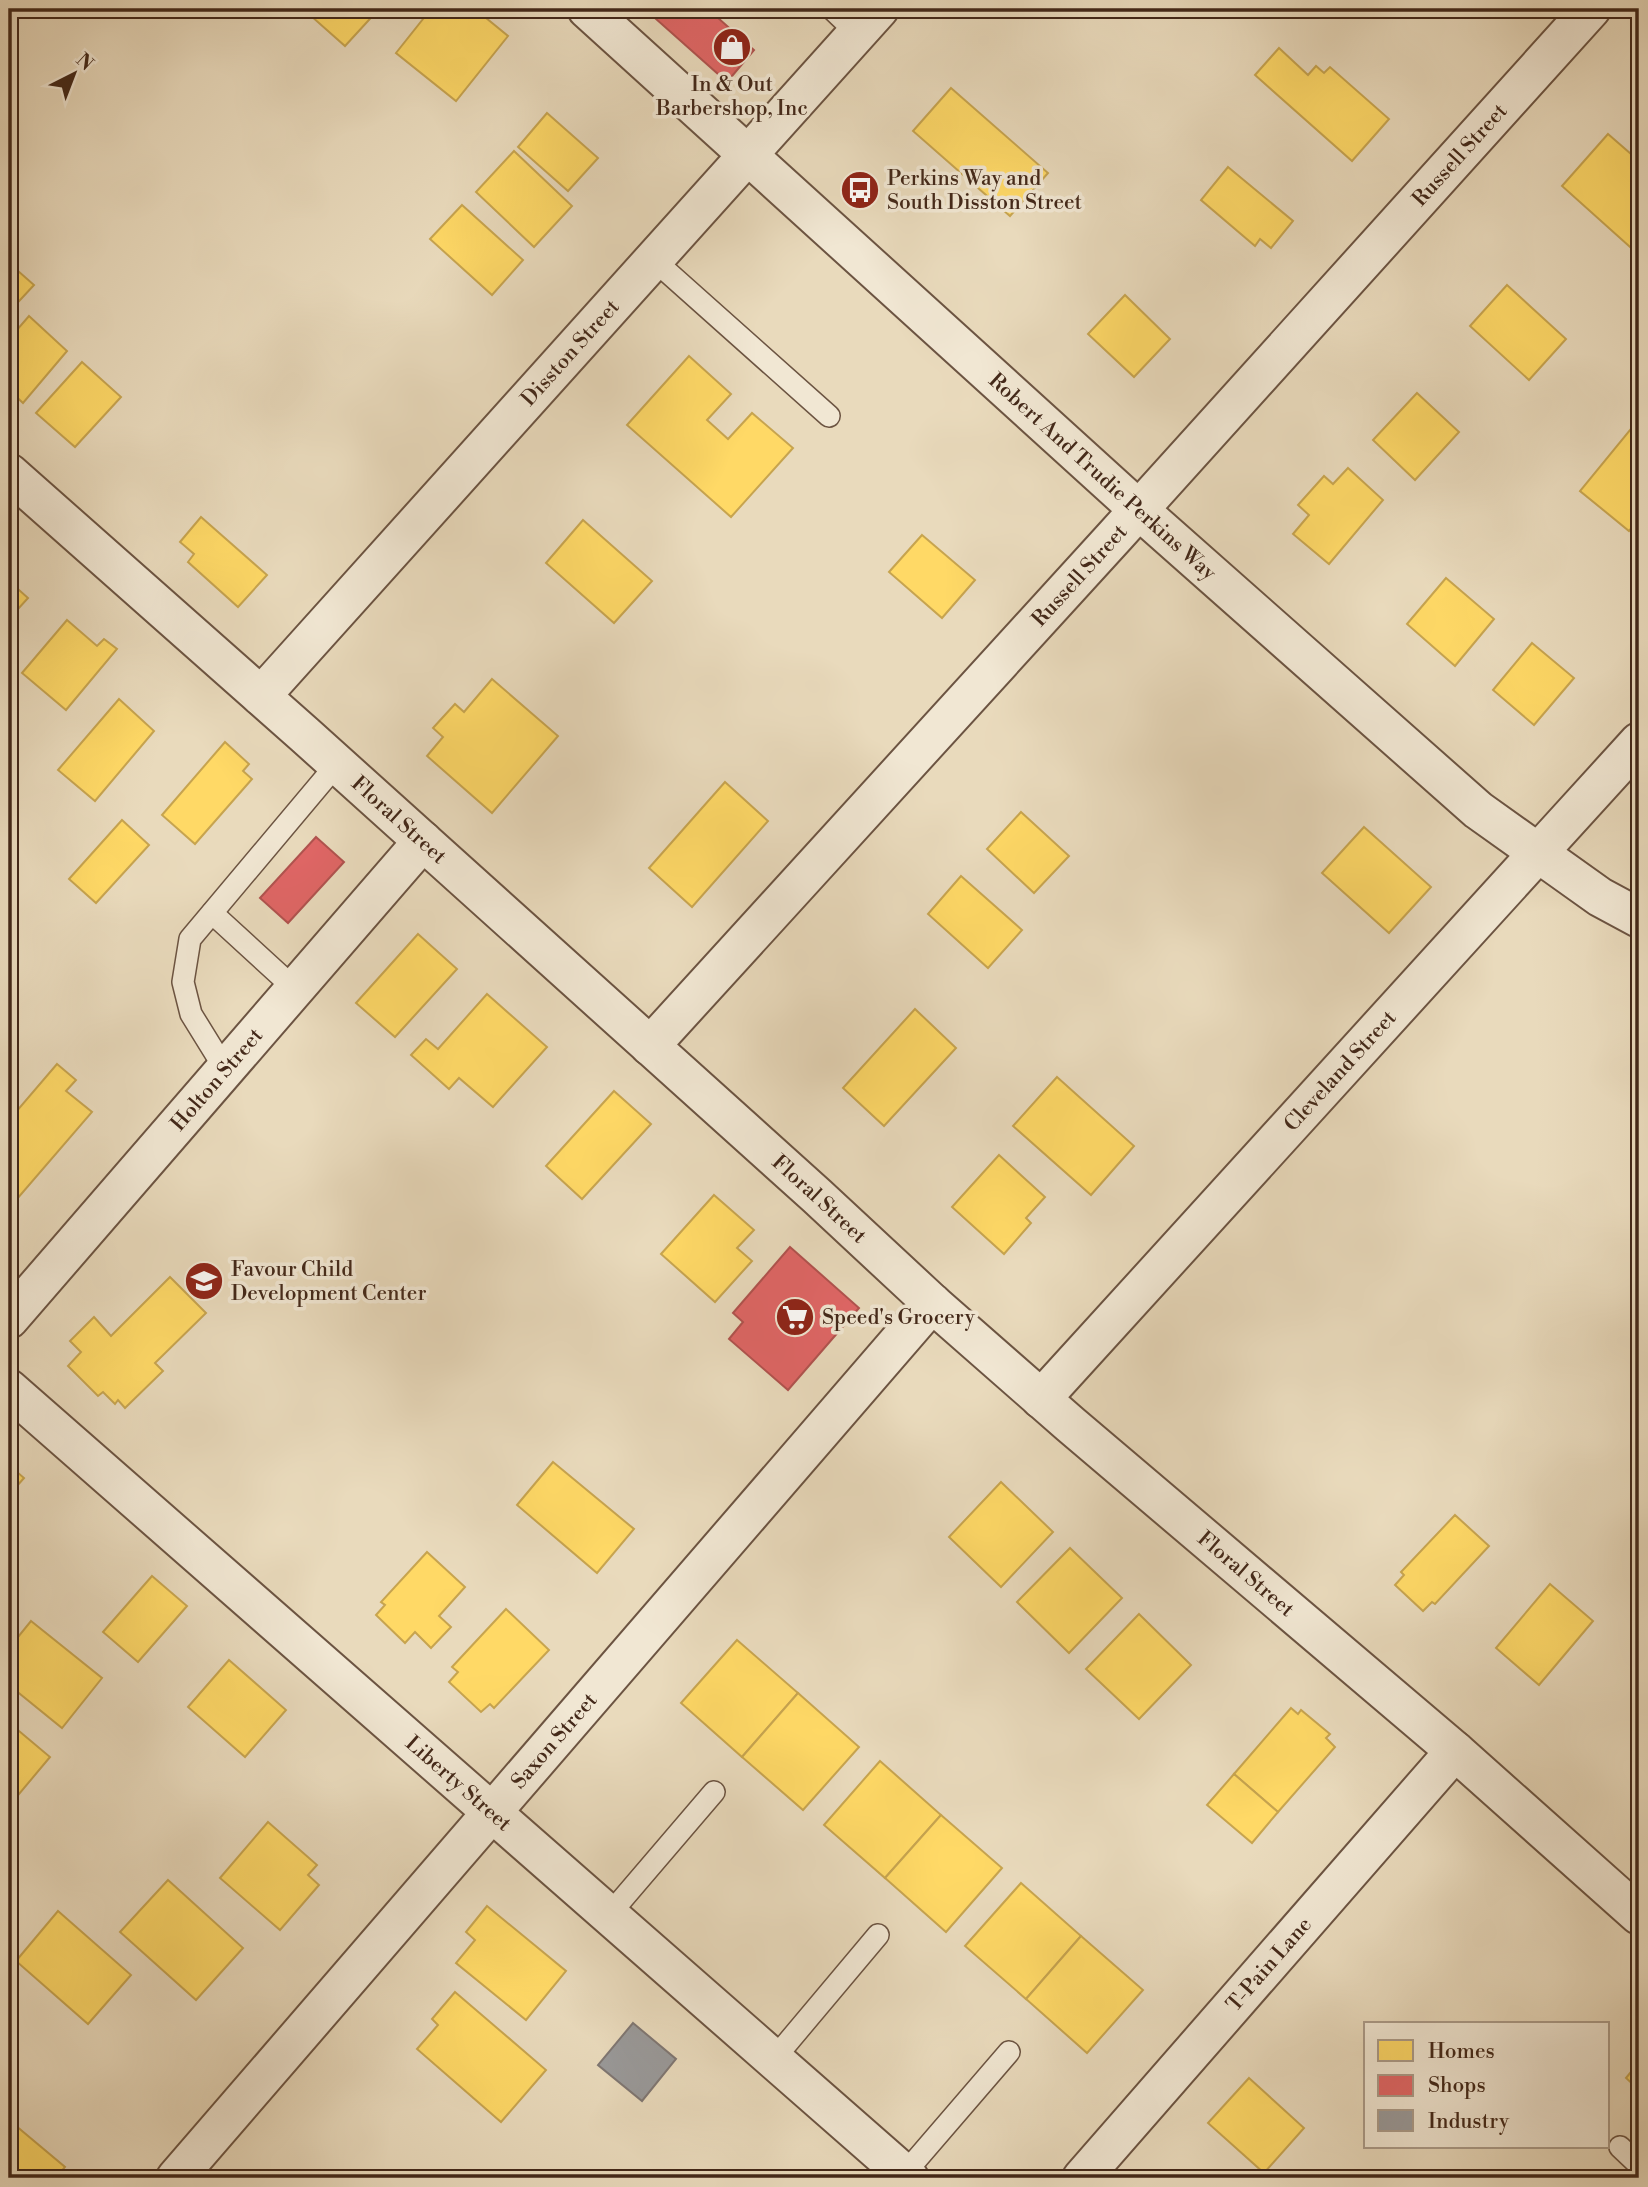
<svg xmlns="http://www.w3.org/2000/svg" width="1648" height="2187" viewBox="0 0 1648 2187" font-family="'Libre Bodoni',serif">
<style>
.homes{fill:#ffd966;stroke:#c7a44f;stroke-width:2}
.shops{fill:#e06666;stroke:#b1534f;stroke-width:2}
.industry{fill:#999;stroke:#7f7773;stroke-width:2}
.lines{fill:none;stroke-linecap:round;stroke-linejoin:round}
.service-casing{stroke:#6c5442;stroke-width:24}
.minor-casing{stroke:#6c5442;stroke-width:42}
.tertiary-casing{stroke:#6c5442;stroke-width:42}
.service{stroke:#f1e7d3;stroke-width:21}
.minor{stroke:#f1e7d3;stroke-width:38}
.tertiary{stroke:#f1e7d3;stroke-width:38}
.labels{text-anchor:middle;stroke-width:7;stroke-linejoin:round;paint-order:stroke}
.poi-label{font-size:21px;fill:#432819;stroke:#f1e7d3;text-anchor:start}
.street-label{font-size:21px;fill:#432819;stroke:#f1e7d3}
</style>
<rect width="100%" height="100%" fill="#e9dabc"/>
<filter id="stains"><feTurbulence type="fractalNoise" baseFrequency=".00286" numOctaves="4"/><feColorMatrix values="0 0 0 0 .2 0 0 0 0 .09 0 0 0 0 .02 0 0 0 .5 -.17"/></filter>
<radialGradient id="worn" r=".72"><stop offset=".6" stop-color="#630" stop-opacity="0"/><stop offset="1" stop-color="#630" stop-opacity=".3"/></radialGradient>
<!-- homes -->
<g class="homes">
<path d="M 312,9 L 379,9 L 345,46 L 311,16 L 315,11 Z"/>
<path d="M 431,9 L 475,9 L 508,36 L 456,101 L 396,53 Z"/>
<path d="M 1279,48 L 1308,75 L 1316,66 L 1324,73 L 1330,67 L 1389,119 L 1352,161 L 1255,75 Z"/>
<path d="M 951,88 L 1048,173 L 1010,216 L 913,131 Z"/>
<path d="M 547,113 L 598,158 L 568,191 L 518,147 Z"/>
<path d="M 1608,134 L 1639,161 L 1639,255 L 1562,186 Z"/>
<path d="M 514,151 L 572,206 L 534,247 L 476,192 Z"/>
<path d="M 1228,167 L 1293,221 L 1271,248 L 1260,239 L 1255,246 L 1201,200 Z"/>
<path d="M 462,205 L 523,260 L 492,295 L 430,239 Z"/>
<path d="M 9,263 L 34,285 L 9,312 Z"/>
<path d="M 1507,285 L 1566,339 L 1529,380 L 1470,326 Z"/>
<path d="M 1125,295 L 1170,339 L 1134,377 L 1088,334 Z"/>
<path d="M 29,316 L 67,351 L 23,403 L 9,390 L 9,339 Z"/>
<path d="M 689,356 L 731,394 L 707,420 L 728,439 L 752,413 L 793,448 L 731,517 L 627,425 Z"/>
<path d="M 82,362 L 121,397 L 75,447 L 36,413 Z"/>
<path d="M 1417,393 L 1459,432 L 1415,480 L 1373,440 Z"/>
<path d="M 1639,419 L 1639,519 L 1629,531 L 1580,491 Z"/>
<path d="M 1348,468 L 1383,500 L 1329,564 L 1293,534 L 1309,515 L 1298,505 L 1324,476 L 1333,484 Z"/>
<path d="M 201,517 L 267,575 L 238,607 L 188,562 L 194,554 L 180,542 Z"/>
<path d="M 583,520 L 652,581 L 614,623 L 546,563 Z"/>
<path d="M 922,535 L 975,580 L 942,618 L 889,572 Z"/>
<path d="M 1446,578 L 1494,619 L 1455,666 L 1407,624 Z"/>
<path d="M 9,581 L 28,598 L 9,619 Z"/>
<path d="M 67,620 L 97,646 L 104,639 L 117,649 L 66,710 L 22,673 Z"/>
<path d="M 1532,643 L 1574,678 L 1534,725 L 1493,690 Z"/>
<path d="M 492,679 L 558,736 L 492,813 L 427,756 L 443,737 L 433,728 L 455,704 L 464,712 Z"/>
<path d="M 119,699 L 154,731 L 95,801 L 58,770 Z"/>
<path d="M 225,742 L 249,764 L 243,771 L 252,779 L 195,844 L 162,815 Z"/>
<path d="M 725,782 L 768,821 L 692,907 L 649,868 Z"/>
<path d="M 1021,812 L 1069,856 L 1034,893 L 987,849 Z"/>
<path d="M 122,820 L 149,845 L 96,903 L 69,879 Z"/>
<path d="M 1364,827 L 1431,887 L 1389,933 L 1322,873 Z"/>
<path d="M 961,876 L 1022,930 L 988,968 L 928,914 Z"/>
<path d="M 418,934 L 457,969 L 395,1037 L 356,1003 Z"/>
<path d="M 487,994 L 547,1047 L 493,1107 L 459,1078 L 449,1089 L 411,1055 L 426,1039 L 438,1049 Z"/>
<path d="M 915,1009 L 956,1048 L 884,1126 L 843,1088 Z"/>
<path d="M 57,1064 L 76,1080 L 66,1091 L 92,1112 L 17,1199 L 9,1191 L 9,1120 Z"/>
<path d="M 1057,1077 L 1134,1146 L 1091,1195 L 1013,1126 Z"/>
<path d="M 614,1091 L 651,1124 L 582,1199 L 546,1166 Z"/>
<path d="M 999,1155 L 1045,1197 L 1026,1218 L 1031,1223 L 1004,1254 L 952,1207 Z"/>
<path d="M 714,1195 L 754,1230 L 737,1248 L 752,1261 L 715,1302 L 661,1254 Z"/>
<path d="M 170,1277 L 206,1313 L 155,1363 L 163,1371 L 125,1408 L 118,1400 L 115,1404 L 103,1392 L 98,1396 L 68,1366 L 81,1352 L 70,1341 L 94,1317 L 111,1336 Z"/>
<path d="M 553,1462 L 634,1529 L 597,1573 L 517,1505 Z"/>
<path d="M 9,1465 L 24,1478 L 9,1495 Z"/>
<path d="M 1001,1482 L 1053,1532 L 1001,1587 L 949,1537 Z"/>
<path d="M 1455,1515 L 1489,1546 L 1435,1604 L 1432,1602 L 1423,1611 L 1395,1585 L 1404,1575 L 1401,1572 Z"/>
<path d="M 1070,1548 L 1122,1598 L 1069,1653 L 1017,1602 Z"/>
<path d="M 427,1552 L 465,1587 L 439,1616 L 451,1627 L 431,1648 L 415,1632 L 405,1643 L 376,1615 L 385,1605 L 381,1602 Z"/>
<path d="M 152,1576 L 187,1606 L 138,1662 L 103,1632 Z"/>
<path d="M 1550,1584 L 1593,1621 L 1539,1685 L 1496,1648 Z"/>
<path d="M 506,1609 L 549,1650 L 494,1708 L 490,1704 L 481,1712 L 449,1682 L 458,1672 L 452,1667 Z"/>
<path d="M 1139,1614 L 1191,1665 L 1139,1719 L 1086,1669 Z"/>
<path d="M 31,1621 L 102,1678 L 62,1728 L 9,1685 L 9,1648 Z"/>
<path d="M 737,1640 L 798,1693 L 742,1757 L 681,1703 Z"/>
<path d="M 229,1660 L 286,1710 L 245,1757 L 188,1707 Z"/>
<path d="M 798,1693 L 859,1747 L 803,1810 L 742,1757 Z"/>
<path d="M 1291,1708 L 1298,1714 L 1301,1710 L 1330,1734 L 1326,1738 L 1335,1747 L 1278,1812 L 1234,1774 Z"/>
<path d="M 19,1731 L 50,1757 L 9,1806 L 9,1743 Z"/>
<path d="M 880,1761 L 941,1815 L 885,1878 L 824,1825 Z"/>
<path d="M 1234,1774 L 1278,1812 L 1252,1843 L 1207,1805 Z"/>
<path d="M 941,1815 L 1002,1868 L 946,1932 L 885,1878 Z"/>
<path d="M 268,1822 L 317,1865 L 308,1875 L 319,1885 L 280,1930 L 220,1878 Z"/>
<path d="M 168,1880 L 243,1948 L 196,2000 L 120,1932 Z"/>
<path d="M 1021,1883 L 1081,1936 L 1026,1999 L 965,1946 Z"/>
<path d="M 487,1906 L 566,1971 L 526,2020 L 456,1963 L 475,1940 L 466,1932 Z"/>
<path d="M 58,1911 L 131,1975 L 88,2024 L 16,1961 Z"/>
<path d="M 1081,1936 L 1143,1990 L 1087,2053 L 1026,1999 Z"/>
<path d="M 455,1992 L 546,2070 L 501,2122 L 417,2049 L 438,2025 L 432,2019 Z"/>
<path d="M 1639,2062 L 1639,2090 L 1626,2078 Z"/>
<path d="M 1249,2078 L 1304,2128 L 1264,2173 L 1208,2123 Z"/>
<path d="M 9,2120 L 65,2167 L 56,2178 L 9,2178 Z"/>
</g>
<!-- shops -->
<g class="shops">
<path d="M 665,9 L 708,9 L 754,50 L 727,82 L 656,19 Z"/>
<path d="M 316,837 L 344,862 L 288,923 L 260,898 Z"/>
<path d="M 790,1247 L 859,1308 L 788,1390 L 729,1339 L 743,1322 L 733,1313 Z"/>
</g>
<!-- industry -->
<path class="industry" d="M 633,2023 L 676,2059 L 642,2101 L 598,2065 Z"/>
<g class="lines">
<!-- service casing -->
<g class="service-casing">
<g id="service">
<path d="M 832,9 L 857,33"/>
<path d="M 654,260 L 829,416"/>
<path d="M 212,913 L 295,989"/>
<path d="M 225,1069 L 191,1014 L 183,982 L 190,939 L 337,764"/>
<path d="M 608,1916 L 714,1792"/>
<path d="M 773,2060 L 878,1935"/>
<path d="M 1620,2147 L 1639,2165"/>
<path d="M 904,2174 L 1009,2052"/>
</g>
</g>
<!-- minor casing -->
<g class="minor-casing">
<g id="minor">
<path id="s1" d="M 9,473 L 305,735 L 817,1196 L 932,1303 L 1070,1424 L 1455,1751 L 1639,1915"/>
<path id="s2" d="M 261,696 L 879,9"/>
<path id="s3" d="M 650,1046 L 1116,535 L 1591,9"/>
<path id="s4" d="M 9,1319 L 423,841"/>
<path id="s5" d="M 9,1389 L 909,2178"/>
<path id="s6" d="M 1041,1399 L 1639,742"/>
<path id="s7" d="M 176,2178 L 932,1303"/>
<path id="s8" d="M 1082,2178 L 1455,1751"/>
</g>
</g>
<!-- tertiary casing -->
<g class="tertiary-casing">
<g id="tertiary">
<path id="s9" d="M 587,9 L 1139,510 L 1478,810 L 1600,897 L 1639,918"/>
</g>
</g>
<!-- service -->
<use href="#service" class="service"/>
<!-- minor -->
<use href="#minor" class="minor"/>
<!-- tertiary -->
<use href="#tertiary" class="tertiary"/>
</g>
<!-- icons -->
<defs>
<g id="shop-disc" transform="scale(2.0125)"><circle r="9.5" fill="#8f2418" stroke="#f1e7d3"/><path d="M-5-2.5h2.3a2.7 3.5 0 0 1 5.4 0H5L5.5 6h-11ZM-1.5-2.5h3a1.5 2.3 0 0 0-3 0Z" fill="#fff"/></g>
<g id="bus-disc" transform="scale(2.0125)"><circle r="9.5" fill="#8f2418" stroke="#f1e7d3"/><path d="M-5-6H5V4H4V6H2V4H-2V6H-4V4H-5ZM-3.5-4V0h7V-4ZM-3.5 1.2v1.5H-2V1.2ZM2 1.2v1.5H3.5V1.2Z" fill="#fff"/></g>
<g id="school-disc" transform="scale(2.0125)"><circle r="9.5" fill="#8f2418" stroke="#f1e7d3"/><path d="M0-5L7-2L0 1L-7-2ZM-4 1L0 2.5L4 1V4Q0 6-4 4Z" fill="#fff"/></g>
<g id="supermarket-disc" transform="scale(2.0125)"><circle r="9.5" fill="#8f2418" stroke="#f1e7d3"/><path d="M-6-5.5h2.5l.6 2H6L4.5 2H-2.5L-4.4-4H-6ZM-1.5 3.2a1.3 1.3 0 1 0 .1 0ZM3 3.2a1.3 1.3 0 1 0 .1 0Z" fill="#fff"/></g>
</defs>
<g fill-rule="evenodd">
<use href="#shop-disc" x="732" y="47"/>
<use href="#bus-disc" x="860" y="190"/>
<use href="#school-disc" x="204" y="1281"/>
<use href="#supermarket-disc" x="795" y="1317"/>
</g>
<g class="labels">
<!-- poi labels -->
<g class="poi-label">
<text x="732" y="91" text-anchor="middle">In &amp; Out<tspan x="732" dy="24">Barbershop, Inc</tspan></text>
<text x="887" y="185">Perkins Way and<tspan x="887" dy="24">South Disston Street</tspan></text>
<text x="231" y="1276">Favour Child<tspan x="231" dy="24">Development Center</tspan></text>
<text x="822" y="1324">Speed's Grocery</text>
</g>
<!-- street labels -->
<g class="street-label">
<text dy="7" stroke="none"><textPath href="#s3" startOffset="1204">Russell Street</textPath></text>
<text dy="7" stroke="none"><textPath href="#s2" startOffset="462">Disston Street</textPath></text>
<text dy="7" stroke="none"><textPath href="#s9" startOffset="696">Robert And Trudie Perkins Way</textPath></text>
<text dy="7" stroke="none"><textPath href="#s3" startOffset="637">Russell Street</textPath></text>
<text dy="7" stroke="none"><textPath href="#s1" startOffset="522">Floral Street</textPath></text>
<text dy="7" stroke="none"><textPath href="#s6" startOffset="444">Cleveland Street</textPath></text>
<text dy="7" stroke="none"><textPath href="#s4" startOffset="317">Holton Street</textPath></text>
<text dy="7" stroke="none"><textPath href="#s1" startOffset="1088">Floral Street</textPath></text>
<text dy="7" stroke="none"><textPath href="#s1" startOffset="1656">Floral Street</textPath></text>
<text dy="7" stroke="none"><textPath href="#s7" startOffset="578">Saxon Street</textPath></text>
<text dy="7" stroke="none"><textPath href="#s5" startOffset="598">Liberty Street</textPath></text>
<text dy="7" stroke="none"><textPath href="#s8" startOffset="284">T-Pain Lane</textPath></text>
</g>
</g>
<!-- margin -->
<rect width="1648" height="2187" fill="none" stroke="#e9dabc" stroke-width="35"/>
<rect x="10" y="10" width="1627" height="2166" fill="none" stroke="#432819" stroke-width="3.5"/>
<rect x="18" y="18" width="1613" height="2152" fill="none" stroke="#432819" stroke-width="2"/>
<!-- legend -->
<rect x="1364" y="2022" width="245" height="126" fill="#f1e7d3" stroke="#ab9b89" stroke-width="2"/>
<rect x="1378" y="2040" width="35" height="21" fill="#ffd966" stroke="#ab9b89" stroke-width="2"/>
<text x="1428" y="2058" font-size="21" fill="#432819">Homes</text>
<rect x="1378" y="2075" width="35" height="21" fill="#e06666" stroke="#ab9b89" stroke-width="2"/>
<text x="1428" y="2092" font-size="21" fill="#432819">Shops</text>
<rect x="1378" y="2110" width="35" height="21" fill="#999999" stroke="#ab9b89" stroke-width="2"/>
<text x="1428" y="2128" font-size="21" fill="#432819">Industry</text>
<!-- north arrow -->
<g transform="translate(74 74) rotate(42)" stroke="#f1e7d3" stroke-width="5" paint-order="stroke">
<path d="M0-5L12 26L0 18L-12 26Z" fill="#432819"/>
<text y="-10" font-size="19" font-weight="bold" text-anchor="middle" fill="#432819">N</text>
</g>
<rect width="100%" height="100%" filter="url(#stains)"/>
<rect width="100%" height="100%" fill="url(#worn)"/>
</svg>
